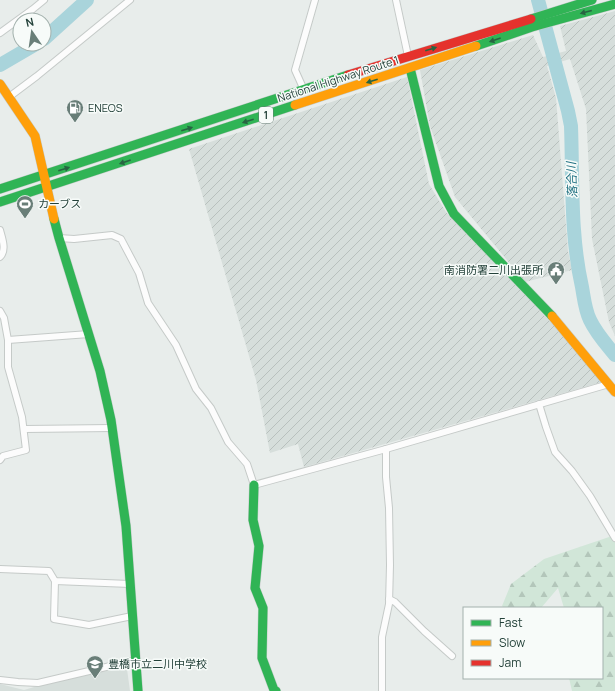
<svg xmlns="http://www.w3.org/2000/svg" width="615" height="691" viewBox="0 0 615 691" font-family="Manrope,'Noto Sans JP',sans-serif">
<style>
.built{fill:#d6dedb}
.industrial{fill:url(#industrial-furrows)}
.forest{fill:url(#forest-firs)}
.lines{fill:none;stroke-linecap:round;stroke-linejoin:round}
.river{stroke:#a9d4db;stroke-width:14}
.street-casing{stroke:#c5cac8;stroke-width:8}
.fast-casing{stroke:#c3cbc8;stroke-width:10}
.slow-casing{stroke:#c3cbc8;stroke-width:10}
.jam-casing{stroke:#c3cbc8;stroke-width:10}
.street{stroke:#fcfcfc;stroke-width:6}
.fast{stroke:#30b455;stroke-width:9}
.slow{stroke:#ff9f0a;stroke-width:9}
.jam{stroke:#e5322d;stroke-width:9}
.oneway{fill:#286442}
.labels{text-anchor:middle;stroke-width:3;stroke-linejoin:round;paint-order:stroke}
.shield{fill:#f7fbf9;stroke:#637a73;stroke-width:1}
.shield-label{font-size:10px;font-weight:bold;fill:#24423a}
.street-label{font-size:11px;fill:#24423a;stroke:#f7fbf9}
.poi-label{font-size:11px;fill:#24423a;stroke:#f7fbf9;text-anchor:start}
.water-label{font-size:12px;font-style:italic;fill:#1c6f80;stroke:#f7fbf9}
</style>
<defs>
<pattern id="industrial-furrows" width="10" height="10" patternUnits="userSpaceOnUse"><rect width="10" height="10" fill="#d6dedb"/><path d="M-1 1l2-2M0 10L10 0M9 11l2-2" fill="none" stroke="#b8c0bd"/></pattern>
<pattern id="forest-firs" width="22" height="20" patternUnits="userSpaceOnUse"><rect width="22" height="20" fill="#d1e6d8"/><path d="M5 1l3.5 6h-7zM16 11l3.5 6h-7z" fill="#b3c6ba"/></pattern>
</defs>
<rect width="100%" height="100%" fill="#e8edeb"/>
<!-- built -->
<path class="built" d="M 127,669 L 130,691 L 0,691 L 0,684 L 24,690 L 79,674 Z"/>
<!-- industrial -->
<g class="industrial">
<path d="M 615,11 L 615,336 L 609,322 L 592,239 L 586,109 L 570,59 L 547,66 L 556,98 L 568,251 L 572,270 L 525,282 L 455,197 L 430,126 L 420,70 L 533,35 L 543,57 L 566,51 L 560,26 Z"/>
<path d="M 407,77 L 429,184 L 446,212 L 580,353 L 602,382 L 304,467 L 298,444 L 270,453 L 256,380 L 189,149 Z"/>
</g>
<!-- forest -->
<path class="forest" d="M 615,535 L 615,691 L 572,691 L 569,678 L 602,678 L 602,608 L 564,608 L 558,588 L 541,608 L 504,608 L 502,606 L 511,584 L 544,559 Z"/>
<g class="lines">
<!-- river -->
<g class="river">
<path d="M 538,0 L 568,111 L 571,126 C 573,180 570,234 582,287 C 584,298 585,310 590,320 C 596,333 606,344 615,355"/>
<path d="M 44,39 L 87,0"/>
<path d="M 0,65 L 36,44"/>
</g>
<!-- street casing -->
<g class="street-casing">
<g id="street">
<path d="M 396,0 L 408,56"/>
<path d="M 0,33 L 33,9 L 44,0"/>
<path d="M 304,90 L 295,70 L 315,0"/>
<path d="M 9,97 L 37,76 L 130,0"/>
<path d="M 0,230 C 2,238 7,250 0,257"/>
<path d="M 59,238 L 74,239 L 112,235 L 121,239 L 139,273 L 148,303 L 176,345 L 196,389 L 211,408 L 228,442 L 247,464 L 254,485 L 386,449 L 609,384"/>
<path d="M 0,311 L 4,318 L 8,340 L 8,367 L 22,417 L 26,450 L 3,456 L 0,460"/>
<path d="M 8,340 L 89,334"/>
<path d="M 539,404 L 546,427 L 555,452 L 572,471 L 590,496 L 615,538"/>
<path d="M 25,429 L 112,428"/>
<path d="M 0,569 L 49,571 L 55,581 L 130,584"/>
<path d="M 55,581 L 54,619 L 89,625 L 132,616"/>
<path d="M 389,599 L 395,602 L 424,631 L 452,656"/>
<path d="M 0,680 L 18,682 L 38,683 L 136,660"/>
<path d="M 382,691 L 382,637 L 389,604 L 390,565 L 389,508 L 386,477 L 386,449"/>
</g>
</g>
<!-- fast casing -->
<g class="fast-casing">
<g id="fast">
<path d="M 531,19 L 592,0"/>
<path d="M 476,46 L 532,27 L 615,4"/>
<path d="M 410,68 L 439,186 L 454,214 L 552,316"/>
<path d="M 0,189 L 348,75"/>
<path d="M 0,202 L 295,105"/>
<path d="M 54,219 L 59,238 L 100,371 L 111,420 L 126,526 L 138,691"/>
<path d="M 254,485 L 253,520 L 259,546 L 255,588 L 263,608 L 262,658 L 274,690 L 276,691"/>
</g>
</g>
<!-- slow casing -->
<g class="slow-casing">
<g id="slow">
<path d="M 0,84 L 35,136 L 54,219"/>
<path d="M 295,105 L 476,46"/>
<path d="M 552,316 L 615,392"/>
</g>
</g>
<!-- jam casing -->
<g class="jam-casing">
<path id="jam" d="M 348,75 L 531,19"/>
</g>
<!-- street -->
<use href="#street" class="street"/>
<!-- fast -->
<use href="#fast" class="fast"/>
<!-- slow -->
<use href="#slow" class="slow"/>
<!-- jam -->
<use href="#jam" class="jam"/>
</g>
<!-- one-way arrows -->
<defs><path id="oneway-solid" d="M-6-.8H1V-3.2L6.5 0L1 3.2V.8H-6Z"/></defs>
<g class="oneway">
<use href="#oneway-solid" transform="translate(586 12) rotate(165)"/>
<use href="#oneway-solid" transform="translate(495 40) rotate(161)"/>
<use href="#oneway-solid" transform="translate(431 49) rotate(-17)"/>
<use href="#oneway-solid" transform="translate(372 81) rotate(162)"/>
<use href="#oneway-solid" transform="translate(248 121) rotate(162)"/>
<use href="#oneway-solid" transform="translate(187 129) rotate(-18)"/>
<use href="#oneway-solid" transform="translate(125 162) rotate(161)"/>
<use href="#oneway-solid" transform="translate(64 169) rotate(-18)"/>
</g>
<!-- icons -->
<defs>
<g id="fuel-pin" transform="scale(0.9)"><path d="M0 17L-7.5 6A9.5 9.5 0 1 1 7.5 6Z" fill="#697e78" stroke="#f7fbf9"/><path d="M-5.5-6h7V0h2V4h1.3V-2.5L3-4.5l.8-.8L6-3V5H2.5V1h-1V6h-7ZM-4.2-4.7v3.2H.2V-4.7Z" fill="#fff"/></g>
<g id="stadium-pin" transform="scale(0.9)"><path d="M0 17L-7.5 6A9.5 9.5 0 1 1 7.5 6Z" fill="#697e78" stroke="#f7fbf9"/><path d="M0-5a6.5 5 0 1 0 0 10a6.5 5 0 1 0 0-10ZM-3.5-1.8h7v3.6h-7Z" fill="#fff"/></g>
<g id="civic-pin" transform="scale(0.9)"><path d="M0 17L-7.5 6A9.5 9.5 0 1 1 7.5 6Z" fill="#697e78" stroke="#f7fbf9"/><path d="M-.6-6.5H3V-4.5H.6V-3L4-1V1h2V6H-6V1h2V-1L-.6-3ZM-1.2 2.5V6h2.4V2.5Z" fill="#fff"/></g>
<g id="school-pin" transform="scale(0.9)"><path d="M0 17L-7.5 6A9.5 9.5 0 1 1 7.5 6Z" fill="#697e78" stroke="#f7fbf9"/><path d="M0-5L7-2L0 1L-7-2ZM-4 1L0 2.5L4 1V4Q0 6-4 4Z" fill="#fff"/></g>
</defs>
<g fill-rule="evenodd">
<use href="#fuel-pin" x="75" y="108"/>
<use href="#stadium-pin" x="25" y="204"/>
<use href="#civic-pin" x="556" y="270"/>
<use href="#school-pin" x="95" y="664"/>
</g>
<g class="labels">
<!-- shield labels -->
<rect class="shield" x="259" y="107" width="14" height="16" rx="3"/>
<g class="shield-label">
<text x="266" y="119">1</text>
</g>
<!-- street labels -->
<g class="street-label">
<text transform="translate(338 79) rotate(-18)" y="4">National Highway Route 1</text>
</g>
<!-- poi labels -->
<g class="poi-label">
<text x="88" y="112">ENEOS</text>
<text x="38" y="208">カーブス</text>
<text x="543" y="274" text-anchor="end">南消防署二川出張所</text>
<text x="108" y="668">豊橋市立二川中学校</text>
</g>
<!-- water labels -->
<g class="water-label">
<text transform="translate(572 180) rotate(-92)" y="4">落合川</text>
</g>
</g>
<!-- legend -->
<rect x="463" y="607" width="140" height="72" fill="#f7fbf9" stroke="#a3b1ad"/>
<rect x="471" y="620" width="20" height="6" fill="#30b455" stroke="#a3b1ad"/>
<text x="499" y="627" font-size="12" fill="#24423a">Fast</text>
<rect x="471" y="640" width="20" height="6" fill="#ff9f0a" stroke="#a3b1ad"/>
<text x="499" y="647" font-size="12" fill="#24423a">Slow</text>
<rect x="471" y="660" width="20" height="6" fill="#e5322d" stroke="#a3b1ad"/>
<text x="499" y="667" font-size="12" fill="#24423a">Jam</text>
<!-- north arrow -->
<g transform="translate(32 32) rotate(347)"><circle r="19" fill="#f7fbf9" stroke="#a3b1ad"/>
<path d="M0-3L7 15L0 10L-7 15Z" fill="#697e78"/>
<text y="-6" font-size="11" font-weight="bold" text-anchor="middle" fill="#24423a">N</text>
</g>
</svg>
